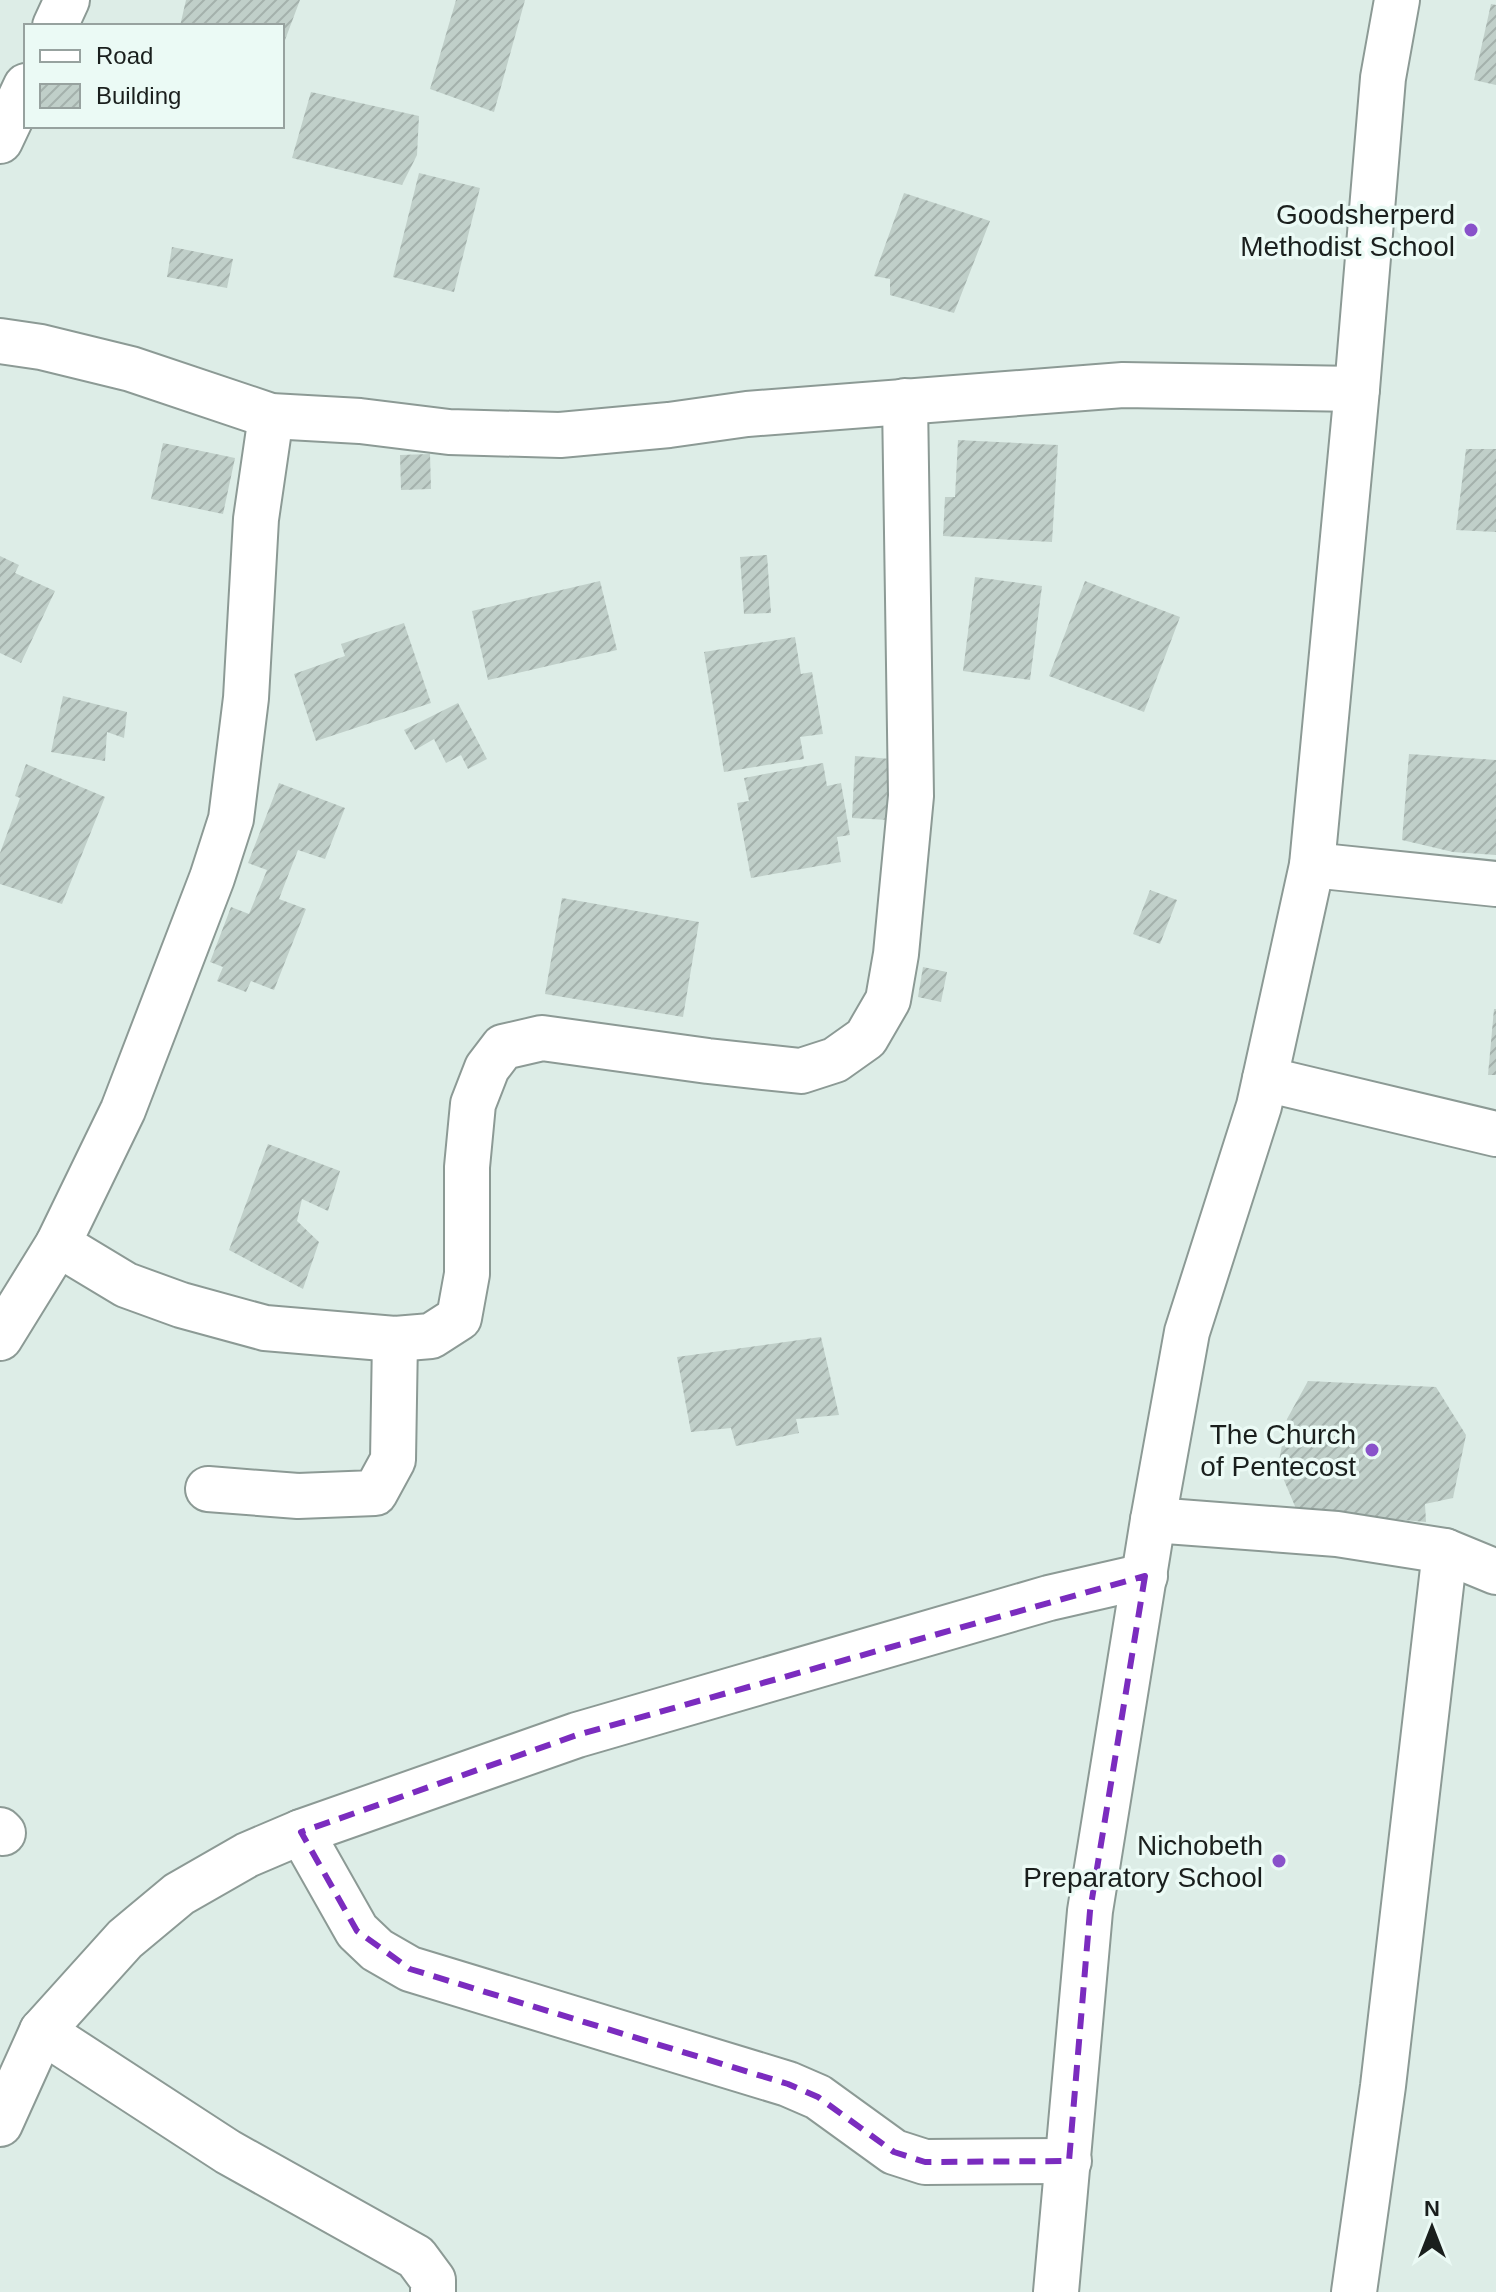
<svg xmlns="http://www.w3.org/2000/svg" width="1496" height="2292" viewBox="0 0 1496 2292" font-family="Arial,sans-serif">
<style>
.building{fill:url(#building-hatch)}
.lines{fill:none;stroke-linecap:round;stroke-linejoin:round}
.minor-casing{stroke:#8c9a95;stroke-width:48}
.minor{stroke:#fff;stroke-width:44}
.marked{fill:none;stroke:#7b2cbf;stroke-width:6;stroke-dasharray:16 10;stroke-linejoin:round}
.poi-dot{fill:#8952ca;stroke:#ebfaf5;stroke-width:3}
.labels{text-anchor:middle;stroke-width:7;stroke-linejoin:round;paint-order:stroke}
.poi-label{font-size:28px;fill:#1a1f1d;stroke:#ebfaf5;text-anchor:end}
</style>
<defs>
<pattern id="building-hatch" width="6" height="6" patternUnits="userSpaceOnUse" patternTransform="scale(2)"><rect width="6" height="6" fill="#c0cfc9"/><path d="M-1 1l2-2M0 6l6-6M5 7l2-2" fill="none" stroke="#a4b1ac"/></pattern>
</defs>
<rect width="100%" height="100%" fill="#ddede7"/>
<!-- building -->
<g class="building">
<path d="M 186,0 L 300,0 L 282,48 L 282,26 L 180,26 Z"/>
<path d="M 456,0 L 525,0 L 494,112 L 430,89 Z"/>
<path d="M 1491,4 L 1496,5 L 1496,85 L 1474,80 Z"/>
<path d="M 311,92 L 419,116 L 417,155 L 402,185 L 292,158 Z"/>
<path d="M 419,173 L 480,188 L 454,292 L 393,277 Z"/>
<path d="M 904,193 L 990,221 L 954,313 L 890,295 L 890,279 L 874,276 Z"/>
<path d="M 172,247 L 233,259 L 227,288 L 167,277 Z"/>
<path d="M 958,440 L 1058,445 L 1052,542 L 943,536 L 945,497 L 955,497 Z"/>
<path d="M 163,443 L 235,458 L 223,514 L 151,499 Z"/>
<path d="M 1466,449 L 1496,449 L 1496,532 L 1456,530 Z"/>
<path d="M 430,454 L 431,489 L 401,490 L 400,455 Z"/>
<path d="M 767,555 L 771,613 L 744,614 L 740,557 Z"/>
<path d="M 0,556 L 19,565 L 15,573 L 55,591 L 21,663 L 0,653 Z"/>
<path d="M 975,577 L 1042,586 L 1030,680 L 963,671 Z"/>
<path d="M 600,581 L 617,650 L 488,680 L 472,611 Z"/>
<path d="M 1085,581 L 1180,617 L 1144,712 L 1049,676 Z"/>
<path d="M 404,623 L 431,703 L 316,741 L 294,674 L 345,656 L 341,644 Z"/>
<path d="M 795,637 L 801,674 L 812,672 L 823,734 L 800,737 L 804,759 L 724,772 L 704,652 Z"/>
<path d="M 63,696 L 127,712 L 124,738 L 107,732 L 105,761 L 51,752 Z"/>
<path d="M 458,703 L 487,759 L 468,769 L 461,755 L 446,763 L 434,739 L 415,750 L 404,730 Z"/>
<path d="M 1409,754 L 1496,760 L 1496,855 L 1453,852 L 1402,840 Z"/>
<path d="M 855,756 L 891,759 L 888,820 L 852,818 Z"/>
<path d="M 823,763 L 827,786 L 841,783 L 850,835 L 837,837 L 841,862 L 751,878 L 737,803 L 749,801 L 744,778 Z"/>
<path d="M 26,764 L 105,797 L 62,904 L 0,884 L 0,853 L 20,798 L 15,796 Z"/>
<path d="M 279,783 L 345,808 L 325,859 L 298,850 L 279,899 L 306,909 L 274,990 L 251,981 L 246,992 L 217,981 L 223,967 L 210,962 L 231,907 L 249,914 L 267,870 L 248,863 Z"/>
<path d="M 1150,890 L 1177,900 L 1160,944 L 1133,934 Z"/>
<path d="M 562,898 L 699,922 L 683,1017 L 545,994 Z"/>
<path d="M 923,967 L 947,972 L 941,1002 L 918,997 Z"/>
<path d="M 1494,1009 L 1496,1009 L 1496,1075 L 1488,1075 Z"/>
<path d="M 268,1144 L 340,1171 L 328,1211 L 302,1199 L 297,1221 L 319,1242 L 303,1289 L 229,1250 Z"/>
<path d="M 821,1337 L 839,1415 L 796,1419 L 799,1433 L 736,1446 L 731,1428 L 691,1432 L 677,1357 Z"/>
<path d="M 1308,1381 L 1436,1387 L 1466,1435 L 1453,1498 L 1425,1504 L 1426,1522 L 1297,1511 L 1278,1466 L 1287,1419 Z"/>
</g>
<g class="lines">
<!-- minor casing -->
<g class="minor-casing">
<g id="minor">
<path d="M 55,26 L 67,0"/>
<path d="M 0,141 L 26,86"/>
<path d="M 0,341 L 41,347 L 131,369 L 271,416 L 360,421 L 449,432 L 560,435 L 669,425 L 747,414 L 1123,385 L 1357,389"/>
<path d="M 271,416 L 256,519 L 246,698 L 231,819 L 212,878 L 123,1110 L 58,1244 L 126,1285 L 181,1305 L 265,1328 L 395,1339 L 431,1336 L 459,1318 L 467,1274 L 467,1167 L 473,1104 L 487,1068 L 503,1047 L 542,1038 L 708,1061 L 801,1071 L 835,1060 L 866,1038 L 888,1000 L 896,954 L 911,796 L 905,401"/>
<path d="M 1312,865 L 1496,884"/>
<path d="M 1265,1079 L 1496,1134"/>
<path d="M 0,1338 L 58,1244"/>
<path d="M 208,1489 L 298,1496 L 375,1493 L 393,1460 L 395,1339"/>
<path d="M 1153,1520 L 1337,1534 L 1445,1551 L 1496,1572"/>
<path d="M 0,1830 L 3,1833"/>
<path d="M 301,1832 L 357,1931 L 377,1950 L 410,1969 L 788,2084 L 818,2097 L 894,2152 L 925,2162 L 1069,2161"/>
<path d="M 42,2031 L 228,2152 L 416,2257 L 433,2280 L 433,2292"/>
<path d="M 0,2124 L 42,2031 L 125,1939 L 179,1894 L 247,1855 L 301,1832 L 577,1735 L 1049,1598 L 1145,1576"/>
<path d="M 1056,2292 L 1090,1911 L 1153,1520 L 1187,1332 L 1259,1106 L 1312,865 L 1357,389 L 1383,78 L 1397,0"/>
<path d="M 1354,2292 L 1383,2086 L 1445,1551"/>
</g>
</g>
<!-- minor -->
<use href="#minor" class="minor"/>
</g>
<!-- marked area -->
<path class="marked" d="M 1145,1576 L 1090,1911 L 1069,2161 L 925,2162 L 894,2152 L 818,2097 L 788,2084 L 410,1969 L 357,1931 L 301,1832 L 577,1735 Z"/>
<!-- markers -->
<g class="poi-dot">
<circle cx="1471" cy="230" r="8"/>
<circle cx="1372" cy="1450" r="8"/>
<circle cx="1279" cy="1861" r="8"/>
</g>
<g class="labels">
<!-- poi labels -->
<g class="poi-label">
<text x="1455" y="224">Goodsherperd<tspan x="1455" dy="32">Methodist School</tspan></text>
<text x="1356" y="1444">The Church<tspan x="1356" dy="32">of Pentecost</tspan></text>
<text x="1263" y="1855">Nichobeth<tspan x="1263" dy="32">Preparatory School</tspan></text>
</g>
</g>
<!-- legend -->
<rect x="24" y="24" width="260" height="104" fill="#ebfaf5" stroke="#97a29f" stroke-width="2"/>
<rect x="40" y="50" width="40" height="12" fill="#ffffff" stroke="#97a29f" stroke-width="2"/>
<text x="96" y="64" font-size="24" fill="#1a1f1d">Road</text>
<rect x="40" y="84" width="40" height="24" fill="url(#building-hatch)" stroke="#97a29f" stroke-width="2"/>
<text x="96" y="104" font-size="24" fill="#1a1f1d">Building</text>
<!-- north arrow -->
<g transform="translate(1432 2228)" stroke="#ebfaf5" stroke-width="6" paint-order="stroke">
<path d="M0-6L14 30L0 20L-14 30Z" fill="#1a1f1d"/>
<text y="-12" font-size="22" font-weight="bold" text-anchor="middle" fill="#1a1f1d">N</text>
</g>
</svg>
